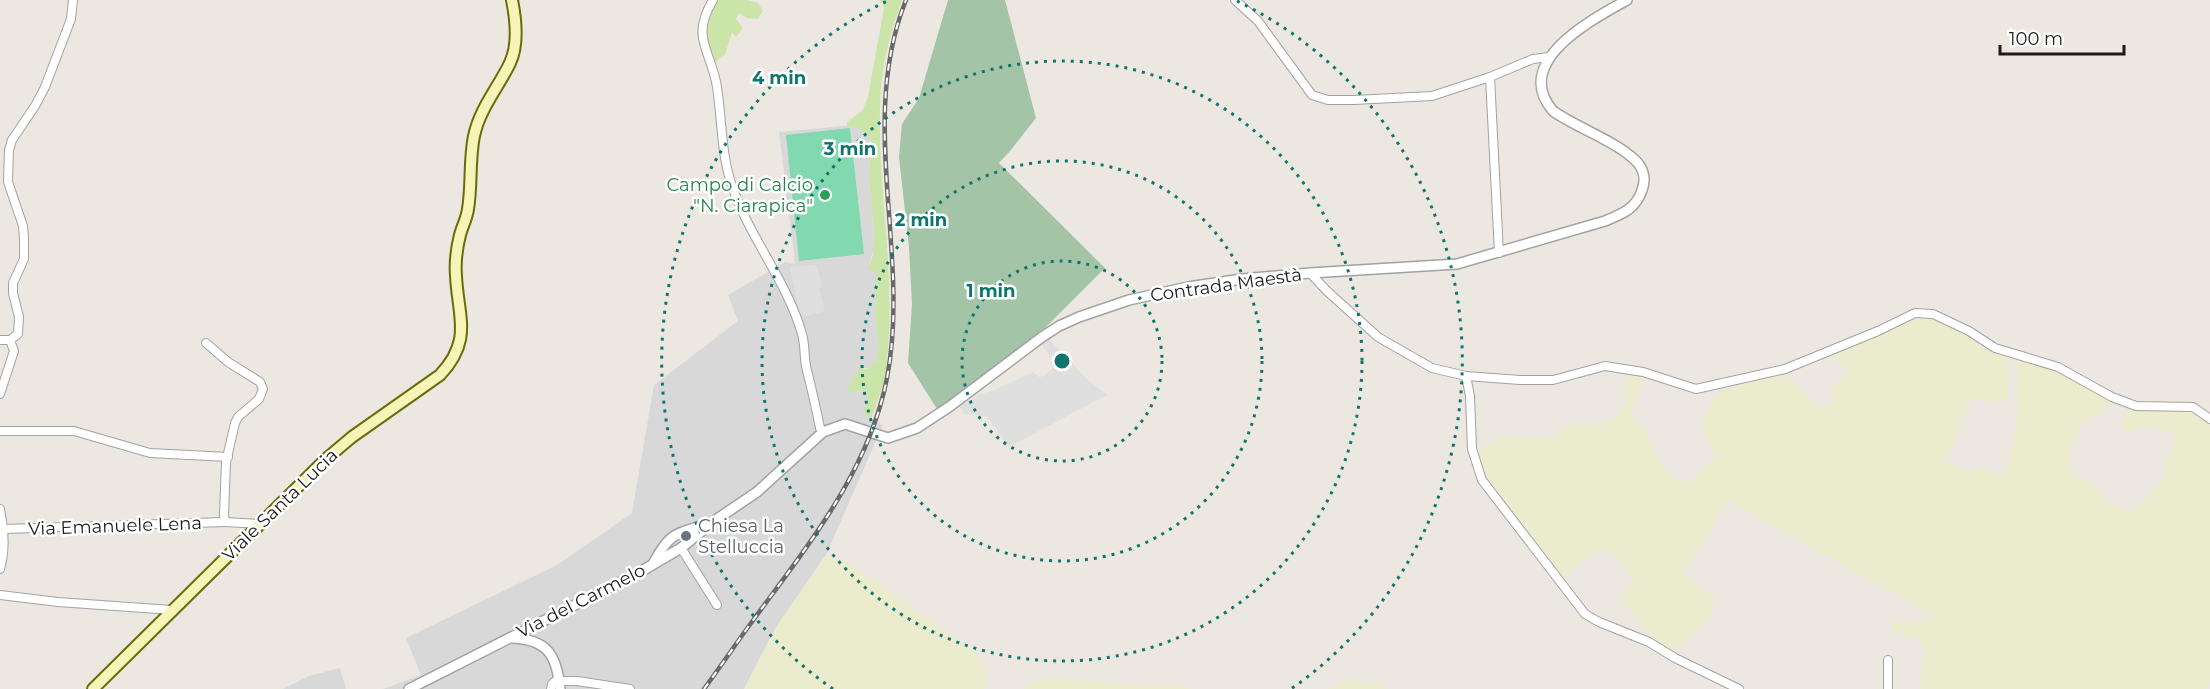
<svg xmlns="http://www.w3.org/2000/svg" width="2210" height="689" viewBox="0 0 2210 689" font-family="Montserrat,sans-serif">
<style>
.residential{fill:#d9d8d8}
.farmland{fill:#ebebcd}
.grass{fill:#cbe5a8}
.cemetery{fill:#a3c4a6}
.pitch{fill:#82d9b0}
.parking{fill:#dfdfdf}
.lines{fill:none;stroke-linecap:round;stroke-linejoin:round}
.minor-casing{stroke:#a2a2a2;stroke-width:10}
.tertiary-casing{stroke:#a2a2a2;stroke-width:12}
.secondary-casing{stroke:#696b09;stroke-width:14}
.minor{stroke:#fff;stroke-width:8}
.tertiary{stroke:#fff;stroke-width:9}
.secondary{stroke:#f6f4b6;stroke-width:10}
.rail-casing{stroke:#696969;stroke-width:4.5}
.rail{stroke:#fff;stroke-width:2;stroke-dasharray:7;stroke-linecap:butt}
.ring{fill:none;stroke:#0f766e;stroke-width:3;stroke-dasharray:3 6}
.leisure-dot{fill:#2e9e5b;stroke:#fff;stroke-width:2}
.worship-dot{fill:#6b7280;stroke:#fff;stroke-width:2}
.labels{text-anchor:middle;stroke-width:5;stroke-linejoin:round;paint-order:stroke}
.leisure-label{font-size:18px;fill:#27864d;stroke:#fff;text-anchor:end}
.street-label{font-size:18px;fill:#1b1b1b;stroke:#fff}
.worship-label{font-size:18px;fill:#5b616d;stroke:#fff;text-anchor:start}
.centre{fill:#0f766e;stroke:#fff;stroke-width:3}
.ring-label{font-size:18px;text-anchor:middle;font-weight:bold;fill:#0f766e;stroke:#fff;stroke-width:5;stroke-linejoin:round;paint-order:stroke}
</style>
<rect width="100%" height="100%" fill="#ece8e1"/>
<!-- residential -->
<g class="residential">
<path d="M 853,125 L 870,135 L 869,180 L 874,235 L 874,249 L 869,265 L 877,273 L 875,316 L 879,347 L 876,362 L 870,369 L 863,368 L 855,390 L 866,391 L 868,395 L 864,413 L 871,419 L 883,425 L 826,555 L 776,627 L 744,689 L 383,689 L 421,675 L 406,638 L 557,565 L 632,513 L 654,385 L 738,321 L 728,295 L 785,262 L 795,264 L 779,132 Z"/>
<path d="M 340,668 L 346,689 L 283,689 L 309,676 Z"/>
</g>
<!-- farmland -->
<g class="farmland">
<path d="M 1923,316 L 1939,320 L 1972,335 L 2009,360 L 2008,400 L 2003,402 L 1971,399 L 1967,406 L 1955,444 L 1942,460 L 1971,473 L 1977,467 L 2002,475 L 2008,466 L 2017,415 L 2017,358 L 2053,369 L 2112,400 L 2108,408 L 2080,425 L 2070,449 L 2069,468 L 2075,476 L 2097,486 L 2108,503 L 2129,512 L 2143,501 L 2168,473 L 2160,462 L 2172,455 L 2174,435 L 2170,432 L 2143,426 L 2136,433 L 2120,427 L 2127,407 L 2185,410 L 2197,414 L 2210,425 L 2210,683 L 2207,687 L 2204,689 L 1920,689 L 1924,650 L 1920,639 L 1894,633 L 1890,623 L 1939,619 L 1728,501 L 1683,574 L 1712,596 L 1715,602 L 1711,614 L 1685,645 L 1669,650 L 1654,640 L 1618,597 L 1635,582 L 1615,554 L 1602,549 L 1593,553 L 1563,579 L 1487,483 L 1479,464 L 1478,452 L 1503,437 L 1548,438 L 1575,423 L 1601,425 L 1617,417 L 1626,400 L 1622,385 L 1627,378 L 1635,374 L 1644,377 L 1630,414 L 1640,427 L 1646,431 L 1659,462 L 1674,478 L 1689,482 L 1717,455 L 1706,437 L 1701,419 L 1721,390 L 1785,374 L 1820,409 L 1831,402 L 1832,388 L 1845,374 L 1845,368 L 1830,355 L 1836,350 L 1874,337 L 1906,320 Z"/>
<path d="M 826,555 L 836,557 L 857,568 L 978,655 L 987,675 L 984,689 L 744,689 L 776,627 Z"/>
<path d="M 1051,678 L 1147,686 L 1185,686 L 1190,689 L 1023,689 L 1028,683 Z"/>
<path d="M 1351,679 L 1381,685 L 1386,689 L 1327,689 Z"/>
</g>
<!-- grass -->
<g class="grass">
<path d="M 718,0 L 747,0 L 758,3 L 763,11 L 758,19 L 747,18 L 739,13 L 736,19 L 743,28 L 736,37 L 732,32 L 725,55 L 720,57 L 713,66 C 705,35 703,29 718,0 Z"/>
<path d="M 875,0 L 902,0 C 892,29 883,58 881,89 C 874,186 901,284 884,380 C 881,393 875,407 871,419 L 864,413 L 868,395 L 866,391 L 855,390 L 851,395 L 848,388 L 859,369 L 870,369 L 872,362 L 876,362 L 879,347 L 875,315 L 877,273 L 868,269 L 873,255 L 874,235 L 869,180 L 870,135 L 854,126 L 847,126 L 847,122 L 862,111 L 868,97 L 884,8 L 882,1 Z"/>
</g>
<!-- cemetery -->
<path class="cemetery" d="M 948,0 L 1005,0 L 1036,118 L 1010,151 L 999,163 L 1105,268 L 1038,335 L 937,409 L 908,363 L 912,304 L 909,247 L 899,157 L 902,124 L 919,98 Z"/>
<!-- pitch -->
<path class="pitch" d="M 850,128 L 864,254 L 799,261 L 786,135 Z"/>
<!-- parking -->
<g class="parking">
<path d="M 816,265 L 823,287 L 819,288 L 825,311 L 803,317 L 799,312 L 790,267 Z"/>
<path d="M 1049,339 L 1088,380 L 1107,395 L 1009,447 L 986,416 L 965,414 L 959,407 L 980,394 L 992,391 L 1033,372 L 1039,377 L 1044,376 L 1053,367 L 1050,356 L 1041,344 Z"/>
</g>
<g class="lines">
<!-- minor casing -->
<g class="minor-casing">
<g id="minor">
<path d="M 713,0 C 690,38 711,50 717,87 C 722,120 721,154 732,186 C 749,237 787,281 802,334 C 805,344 804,355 806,366 C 811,387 816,407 820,428 L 823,432"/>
<path d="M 1235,0 L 1258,21 L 1312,95 L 1328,100 L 1354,100 L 1432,96 L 1490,77 L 1533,59 L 1549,57"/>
<path d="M 1490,77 L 1499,253"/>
<path d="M 1310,273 L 1327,291 L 1378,337 L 1432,368 L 1466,376 L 1520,380 L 1553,380 L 1605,366 L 1643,372 L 1696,389 L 1785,369 L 1878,331 L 1915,313 L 1933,314 L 1969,331 L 1995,348 L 2058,367 L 2112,397 L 2136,406 L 2193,407 L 2210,419"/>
<path d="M 0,340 L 10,340"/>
<path d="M 10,340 L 18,334 L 19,317 L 13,293 L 13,283 L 24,259 L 24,238 L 23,226 L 8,182 L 9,150 L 12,140 L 35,106 L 45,87 L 71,19 L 73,0"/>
<path d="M 206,343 L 228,362 L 260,382 L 263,389 L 259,399 L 238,417 L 235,423 L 226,462 L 224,515 L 225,522 L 259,524"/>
<path d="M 1466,376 L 1470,396 L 1472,449 L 1482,480 L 1585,614 L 1599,622 L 1649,642 L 1675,658 L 1739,689"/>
<path d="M 0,394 L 14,351 L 10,340"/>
<path d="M 0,431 L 74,431 L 150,453 L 228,457"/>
<path d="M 0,509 C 4,529 6,549 0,569"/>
<path d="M 4,529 L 225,522"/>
<path d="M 681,548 L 717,605"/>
<path d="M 0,595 L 58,602 L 172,610"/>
<path d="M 1888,660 L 1888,689"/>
<path d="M 560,681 L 577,681 L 630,689"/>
<path d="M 551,689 L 552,684 L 559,678"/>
</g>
</g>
<!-- tertiary casing -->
<g class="tertiary-casing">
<g id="tertiary">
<path d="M 653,564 C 671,530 676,535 709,523"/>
<path d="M 511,638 C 547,639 557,655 560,689"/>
<path d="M 409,689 L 640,572 L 681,548 L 714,521 L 757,492 L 823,432 L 845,424 L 888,438 L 917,428 L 949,407 L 1042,337 L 1059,326 L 1079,317 L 1129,300 L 1188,287 L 1242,279 L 1310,273 L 1457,264 L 1605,221 C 1622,214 1636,209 1642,190 C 1646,180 1644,169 1636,161 C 1616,141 1577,128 1553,111 C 1511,62 1591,20 1627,0"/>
</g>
</g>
<!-- secondary casing -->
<g class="secondary-casing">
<path id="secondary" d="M 93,689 L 326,459 L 352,437 L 440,375 C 473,340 458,317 456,276 C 455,264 457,247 460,235 C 462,227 467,218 468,209 C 472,186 469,160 474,136 C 480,108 498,88 510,63 C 519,44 516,20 512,0"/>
</g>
<!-- minor -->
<use href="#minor" class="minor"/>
<!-- tertiary -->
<use href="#tertiary" class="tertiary"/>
<!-- secondary -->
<use href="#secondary" class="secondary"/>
<!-- rail casing -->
<g class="rail-casing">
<path id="rail" d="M 704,689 C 721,666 737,642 754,619 C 808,545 869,471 887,378 C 911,253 857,123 906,0"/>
</g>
<!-- rail -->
<use href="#rail" class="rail"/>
</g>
<!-- distance rings -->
<g class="ring">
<circle cx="1062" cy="361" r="100"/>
<circle cx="1062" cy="361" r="200"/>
<circle cx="1062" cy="361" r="300"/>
<path d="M833 689A400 400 0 0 1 887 1M1237 1A400 400 0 0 1 1291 689"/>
</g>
<!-- markers -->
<circle class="leisure-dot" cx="825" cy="195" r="6"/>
<circle class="worship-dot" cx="686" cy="536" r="6"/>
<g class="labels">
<!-- leisure labels -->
<g class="leisure-label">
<text x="813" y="191">Campo di Calcio<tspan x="813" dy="21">"N. Ciarapica"</tspan></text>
</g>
<!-- street labels -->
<g class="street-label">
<text transform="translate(1226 285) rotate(-8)" y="6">Contrada Maestà</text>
<text transform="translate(280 505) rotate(-44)" y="6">Viale Santa Lucia</text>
<text transform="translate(115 526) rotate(-2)" y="6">Via Emanuele Lena</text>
<text transform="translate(581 601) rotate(-27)" y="6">Via del Carmelo</text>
</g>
<!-- worship labels -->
<g class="worship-label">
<text x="698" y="532">Chiesa La<tspan x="698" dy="21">Stelluccia</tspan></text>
</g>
</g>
<circle cx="1062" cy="361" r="9" class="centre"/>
<g class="ring-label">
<text x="779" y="84">4 min</text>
<text x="850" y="155">3 min</text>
<text x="921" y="226">2 min</text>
<text x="991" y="297">1 min</text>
</g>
<!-- scale -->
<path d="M2000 45v9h124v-9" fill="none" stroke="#1b1b1b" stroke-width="3"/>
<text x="2009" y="45" font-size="18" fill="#1b1b1b" stroke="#ffffff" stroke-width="4.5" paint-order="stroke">100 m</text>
</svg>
